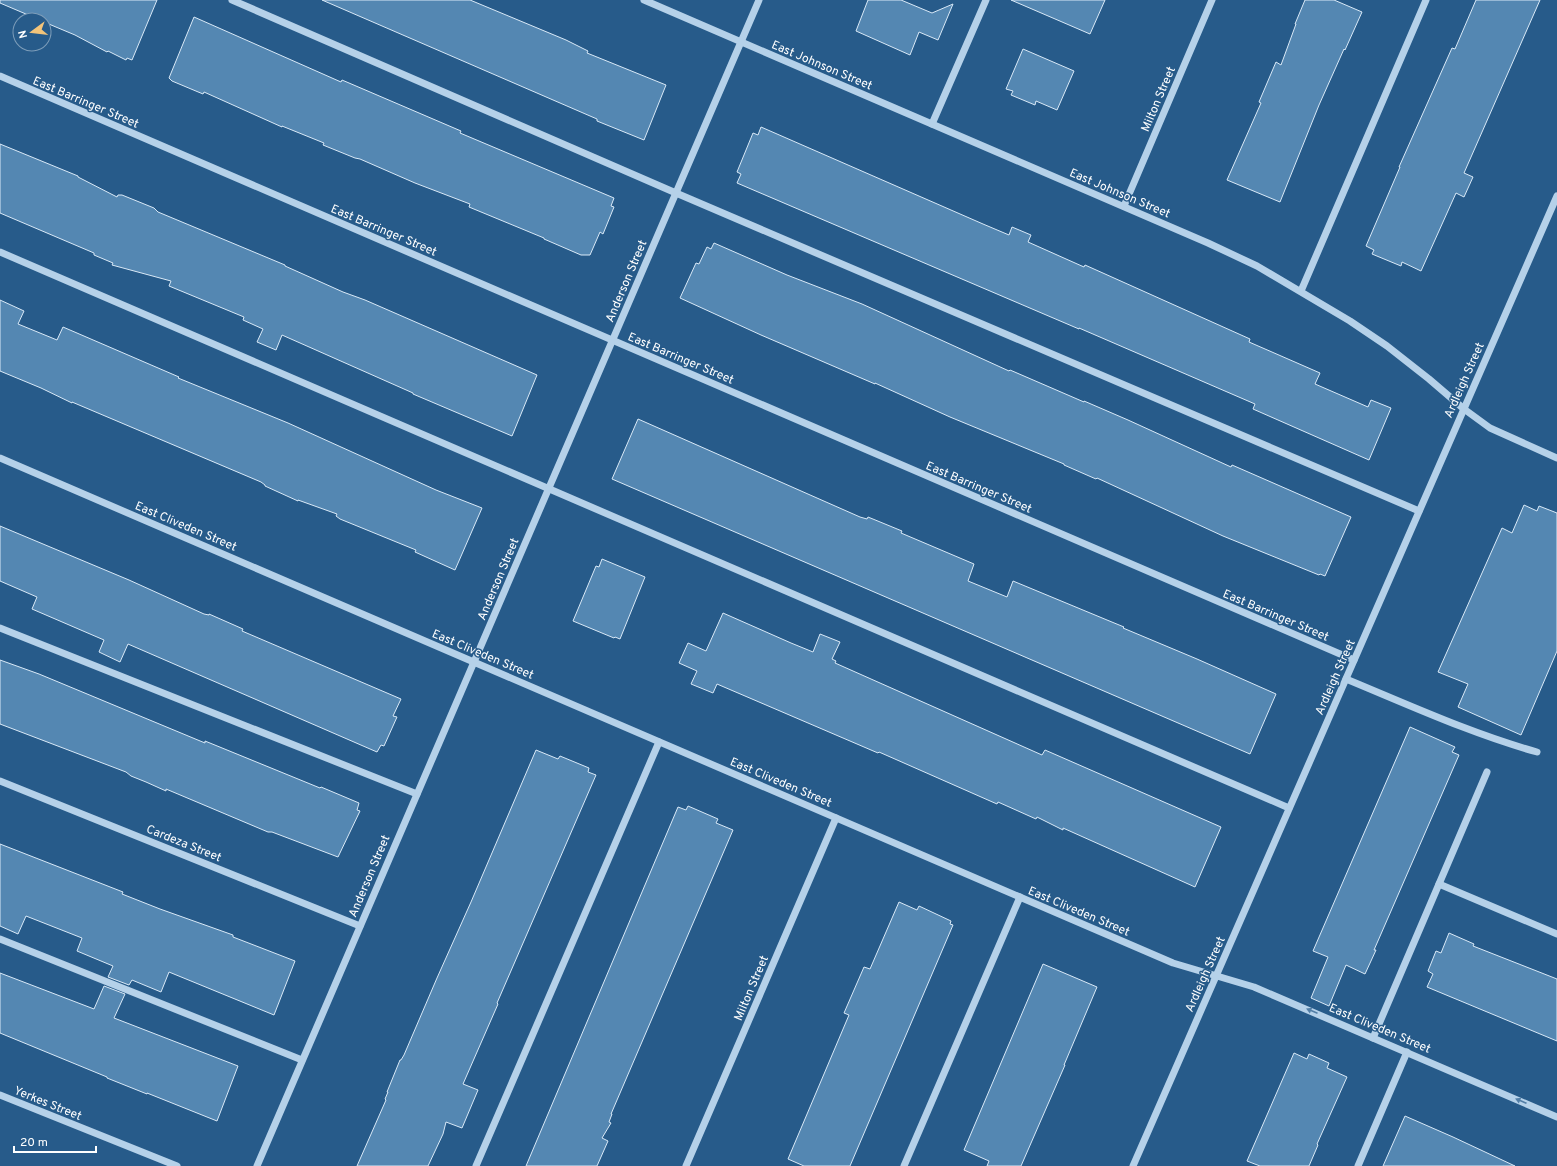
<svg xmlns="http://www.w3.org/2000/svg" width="1557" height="1166" viewBox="0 0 1557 1166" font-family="Overpass,sans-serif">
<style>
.building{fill:#5487b2;stroke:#d9e9f7}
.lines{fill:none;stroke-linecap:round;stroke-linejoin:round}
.minor{stroke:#b5d1e9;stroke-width:7}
.oneway{fill:#527ea6}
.labels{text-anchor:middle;stroke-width:3;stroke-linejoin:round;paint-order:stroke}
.street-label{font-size:12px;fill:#fff;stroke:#275b8a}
</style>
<rect width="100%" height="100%" fill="#275b8a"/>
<!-- building -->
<g class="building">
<path d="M 0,0 L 157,0 L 132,60 L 127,58 L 126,60 L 108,51 L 107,52 L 75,35 L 44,22 L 44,20 L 40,20 L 0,3 Z"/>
<path d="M 322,0 L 470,0 L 566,40 L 588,51 L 587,53 L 666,85 L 644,140 L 597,121 L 597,119 Z"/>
<path d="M 868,0 L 901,0 L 932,13 L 953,4 L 938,40 L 919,32 L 910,55 L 856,31 Z"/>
<path d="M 1011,0 L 1105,0 L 1090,34 Z"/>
<path d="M 1305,0 L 1334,0 L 1362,12 L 1345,50 L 1344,49 L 1319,105 L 1280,202 L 1227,180 L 1261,103 L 1259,102 L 1276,62 L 1281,65 L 1296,24 L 1295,24 Z"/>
<path d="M 1476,0 L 1540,0 L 1464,173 L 1473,177 L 1464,197 L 1456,193 L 1421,271 L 1402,262 L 1401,266 L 1372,254 L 1374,250 L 1366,246 L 1400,167 L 1399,167 L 1452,48 L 1455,49 Z"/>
<path d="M 194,17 L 341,82 L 342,80 L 461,131 L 460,133 L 614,198 L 611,206 L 614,207 L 603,234 L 600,232 L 590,255 L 581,255 L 544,239 L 544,238 L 469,207 L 470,204 L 415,183 L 360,159 L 355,158 L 323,145 L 324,143 L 282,126 L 282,127 L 204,92 L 203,94 L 172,81 L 169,78 Z"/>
<path d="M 1023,49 L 1074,71 L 1057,110 L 1036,101 L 1035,105 L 1011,95 L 1013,91 L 1006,89 Z"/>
<path d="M 761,127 L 983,224 L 1009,235 L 1012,227 L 1031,235 L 1028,242 L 1084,267 L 1085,265 L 1250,339 L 1249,342 L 1320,373 L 1315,384 L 1368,407 L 1371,400 L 1391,408 L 1369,460 L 1253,409 L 1255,404 L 1079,328 L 1079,329 L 737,183 L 741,174 L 737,172 L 753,133 L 758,135 Z"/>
<path d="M 0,144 L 78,176 L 78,177 L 117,197 L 118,195 L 122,195 L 154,208 L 158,212 L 285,265 L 285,266 L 343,292 L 365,300 L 537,375 L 512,436 L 413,394 L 413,393 L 282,335 L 276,350 L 257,342 L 263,329 L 243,320 L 244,317 L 169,286 L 171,281 L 112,265 L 113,263 L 94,255 L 94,253 L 0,213 Z"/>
<path d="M 714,243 L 787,275 L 862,304 L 1009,371 L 1010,370 L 1084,402 L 1084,401 L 1128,420 L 1231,467 L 1232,465 L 1351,517 L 1325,576 L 1320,574 L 1319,575 L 1223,536 L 1097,478 L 1096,479 L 1064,465 L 1064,464 L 950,417 L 875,383 L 875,384 L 761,335 L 680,298 L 696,263 L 699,264 L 707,247 L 711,249 Z"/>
<path d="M 0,300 L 24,311 L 18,324 L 57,340 L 63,327 L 179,377 L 178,378 L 288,423 L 436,490 L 482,508 L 455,570 L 415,552 L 416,550 L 340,519 L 336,516 L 337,514 L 298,500 L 298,501 L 265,486 L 265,485 L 261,482 L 72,402 L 72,403 L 41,388 L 0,371 Z"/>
<path d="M 638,419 L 860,517 L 867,519 L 868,517 L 902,531 L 901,533 L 974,564 L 968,581 L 1007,597 L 1013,581 L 1107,620 L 1124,627 L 1123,628 L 1197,659 L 1276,694 L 1250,754 L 612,479 Z"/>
<path d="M 1524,505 L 1537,511 L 1539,506 L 1557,513 L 1557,651 L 1521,735 L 1458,707 L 1468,684 L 1438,672 L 1502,528 L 1512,533 Z"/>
<path d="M 0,526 L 129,580 L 204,614 L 209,615 L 209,614 L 243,629 L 242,631 L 401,699 L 393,716 L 397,717 L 384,746 L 381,745 L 377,752 L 128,644 L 120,662 L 99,652 L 104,640 L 32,609 L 37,597 L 0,581 Z"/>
<path d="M 602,559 L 645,577 L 620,639 L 615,637 L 614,638 L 573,621 L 596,566 L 599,567 Z"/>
<path d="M 723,613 L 791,643 L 813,652 L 820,634 L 840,642 L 832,659 L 836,661 L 835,663 L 1042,755 L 1045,750 L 1221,827 L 1195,887 L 1063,828 L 1063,830 L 1037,817 L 1036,819 L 998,802 L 997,804 L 879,752 L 878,753 L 717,684 L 713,693 L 691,684 L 697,671 L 679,663 L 688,643 L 706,651 Z"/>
<path d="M 0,660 L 39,674 L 205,743 L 205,741 L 320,788 L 321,787 L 359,803 L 357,810 L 360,811 L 338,857 L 272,832 L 268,832 L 166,789 L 166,791 L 146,782 L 131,776 L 126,772 L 0,724 Z"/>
<path d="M 1410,727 L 1455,747 L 1452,752 L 1459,755 L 1374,950 L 1376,950 L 1365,974 L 1346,965 L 1329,1006 L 1311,998 L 1328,957 L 1313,951 Z"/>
<path d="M 536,750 L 558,759 L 560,756 L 589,768 L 588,772 L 596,775 L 497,1003 L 498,1004 L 463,1084 L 478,1090 L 462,1128 L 446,1122 L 443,1134 L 428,1166 L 357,1166 L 386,1100 L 385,1099 L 388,1092 L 387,1092 L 400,1060 L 401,1060 L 404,1055 L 437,978 L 471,902 Z"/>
<path d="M 688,806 L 718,819 L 716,823 L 733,830 L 611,1114 L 612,1114 L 609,1122 L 611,1123 L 602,1138 L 608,1141 L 597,1166 L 526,1166 L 678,807 L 686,810 Z"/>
<path d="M 0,844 L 123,892 L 122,894 L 160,909 L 233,935 L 233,937 L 295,961 L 274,1015 L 169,972 L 161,992 L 132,980 L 129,985 L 108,977 L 113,966 L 77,951 L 82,938 L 26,916 L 18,934 L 0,926 Z"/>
<path d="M 899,902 L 917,910 L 919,906 L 951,921 L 950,924 L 953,925 L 850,1166 L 804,1166 L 788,1159 L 849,1015 L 844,1013 L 864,967 L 870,969 Z"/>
<path d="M 1449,933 L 1474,944 L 1473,946 L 1557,979 L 1557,1041 L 1427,987 L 1433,974 L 1428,971 L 1436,951 L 1441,953 Z"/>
<path d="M 1043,964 L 1097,987 L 1064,1065 L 1065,1065 L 1021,1166 L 987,1166 L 989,1161 L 964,1150 Z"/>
<path d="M 0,973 L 94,1009 L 104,986 L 125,994 L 114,1018 L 238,1066 L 217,1121 L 147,1093 L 147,1094 L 107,1078 L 107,1077 L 0,1033 Z"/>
<path d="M 1294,1053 L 1307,1059 L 1309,1054 L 1329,1063 L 1327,1068 L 1347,1077 L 1317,1144 L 1318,1145 L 1309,1166 L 1260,1166 L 1247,1161 Z"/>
<path d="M 1405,1116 L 1453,1137 L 1515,1166 L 1383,1166 Z"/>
</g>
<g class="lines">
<!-- minor -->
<g class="minor">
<path d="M 232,0 L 676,193 L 1419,511"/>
<path d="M 644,0 L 1208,243 L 1257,266 L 1350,321 L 1387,346 L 1429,379 L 1464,409 L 1490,428 L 1557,458"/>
<path d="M 0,76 L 1354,660"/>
<path d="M 932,124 L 986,0"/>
<path d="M 1124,206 L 1212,0"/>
<path d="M 0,252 L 1289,808"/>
<path d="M 1301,291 L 1426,0"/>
<path d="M 0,458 L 1173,963 L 1254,987 L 1557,1117"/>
<path d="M 0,628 L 417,794"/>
<path d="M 1346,679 C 1409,705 1472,734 1537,752"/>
<path d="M 0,781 L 360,926"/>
<path d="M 1439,884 L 1557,934"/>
<path d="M 0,939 L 302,1060"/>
<path d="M 1373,1038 L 1487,772"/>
<path d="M 0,1095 L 177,1166"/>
<path d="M 257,1166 L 759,0"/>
<path d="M 476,1166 L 659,742"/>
<path d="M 686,1166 L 836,818"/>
<path d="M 904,1166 L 1020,897"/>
<path d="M 1133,1166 L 1557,196"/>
<path d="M 1358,1166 L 1407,1052"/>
</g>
</g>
<!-- one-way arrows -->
<defs><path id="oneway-solid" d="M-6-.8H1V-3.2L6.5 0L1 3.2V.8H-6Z"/></defs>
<g class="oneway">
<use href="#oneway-solid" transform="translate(1312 1011) rotate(-157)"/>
<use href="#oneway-solid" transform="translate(1521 1101) rotate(-157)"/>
</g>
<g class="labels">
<!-- street labels -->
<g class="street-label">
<text transform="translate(822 65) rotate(23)" y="4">East Johnson Street</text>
<text transform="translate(1158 99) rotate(-67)" y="4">Milton Street</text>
<text transform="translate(86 102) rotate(23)" y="4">East Barringer Street</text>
<text transform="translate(1120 193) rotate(23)" y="4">East Johnson Street</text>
<text transform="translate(384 230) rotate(23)" y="4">East Barringer Street</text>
<text transform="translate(626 281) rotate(-67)" y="4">Anderson Street</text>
<text transform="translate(681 358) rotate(23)" y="4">East Barringer Street</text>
<text transform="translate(1464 380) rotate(-66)" y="4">Ardleigh Street</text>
<text transform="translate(979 487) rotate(23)" y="4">East Barringer Street</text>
<text transform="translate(186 526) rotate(23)" y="4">East Cliveden Street</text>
<text transform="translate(498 579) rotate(-67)" y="4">Anderson Street</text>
<text transform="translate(1276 615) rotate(23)" y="4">East Barringer Street</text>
<text transform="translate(483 654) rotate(23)" y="4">East Cliveden Street</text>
<text transform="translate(1335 677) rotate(-66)" y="4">Ardleigh Street</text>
<text transform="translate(781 782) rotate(23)" y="4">East Cliveden Street</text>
<text transform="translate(184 843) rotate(22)" y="4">Cardeza Street</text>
<text transform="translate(369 876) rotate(-67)" y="4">Anderson Street</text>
<text transform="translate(1079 911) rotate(23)" y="4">East Cliveden Street</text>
<text transform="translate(1205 974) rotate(-66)" y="4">Ardleigh Street</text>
<text transform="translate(751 988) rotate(-67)" y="4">Milton Street</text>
<text transform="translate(1380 1028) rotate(23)" y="4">East Cliveden Street</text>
<text transform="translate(48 1103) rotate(22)" y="4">Yerkes Street</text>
</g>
</g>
<!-- north arrow -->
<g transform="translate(32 32) rotate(255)"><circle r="19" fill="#275b8a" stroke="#7d9db9"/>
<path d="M0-3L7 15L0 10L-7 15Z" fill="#f2c47a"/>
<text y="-6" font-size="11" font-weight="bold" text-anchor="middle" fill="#ffffff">N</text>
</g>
<!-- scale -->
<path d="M14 1146v6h82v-6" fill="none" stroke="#ffffff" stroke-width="2"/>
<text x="20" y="1146" font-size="12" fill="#ffffff" stroke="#275b8a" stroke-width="3" paint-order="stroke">20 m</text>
</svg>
